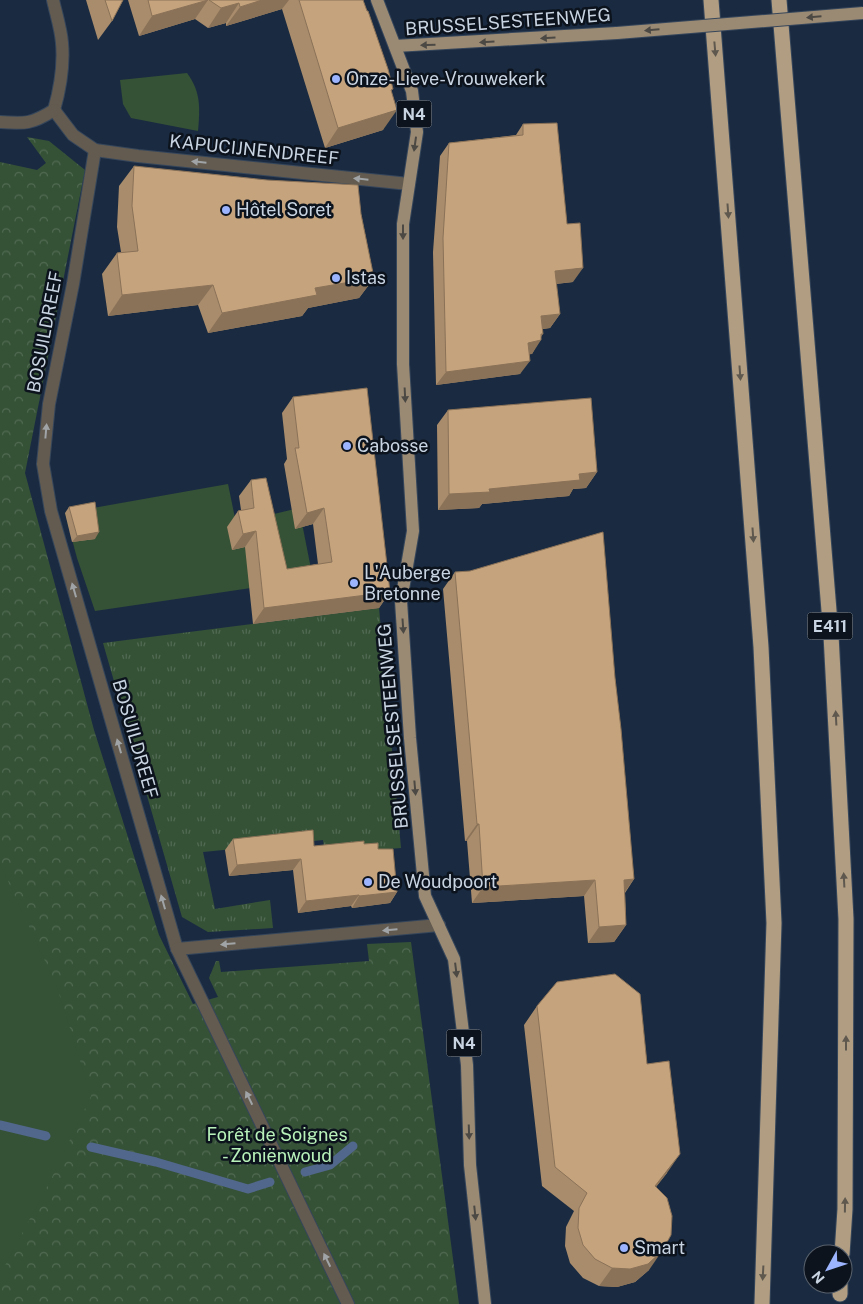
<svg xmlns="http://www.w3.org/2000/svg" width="863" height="1304" viewBox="0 0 863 1304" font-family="'Public Sans',sans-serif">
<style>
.grass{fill:url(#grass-tufts)}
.forest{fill:url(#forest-crowns)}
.green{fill:#355236}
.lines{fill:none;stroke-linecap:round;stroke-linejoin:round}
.stream{stroke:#51678c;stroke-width:9}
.minor-casing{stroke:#36465b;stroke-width:14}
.primary-casing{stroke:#36465b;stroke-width:14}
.motorway-casing{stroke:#36465b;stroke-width:17}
.minor{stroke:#635b4f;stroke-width:12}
.primary{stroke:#9b8a73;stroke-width:12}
.motorway{stroke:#b19d81;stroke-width:15}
.primary-bridge-casing{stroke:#36465b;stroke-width:14;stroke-linecap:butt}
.primary-bridge{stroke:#9b8a73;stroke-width:12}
.wall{fill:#a98c6c}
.shaded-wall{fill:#8a7258}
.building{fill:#c5a37d;stroke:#8a7258}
.oneway{fill:#4c4944}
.oneway2{fill:#5e584f}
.oneway3{fill:#a0a4a7}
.poi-dot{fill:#9cb4fd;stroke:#0c131d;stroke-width:2}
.labels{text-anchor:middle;stroke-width:5;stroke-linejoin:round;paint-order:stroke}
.shield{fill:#0c131d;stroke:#909aa7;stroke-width:1}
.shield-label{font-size:16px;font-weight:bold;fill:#c9d4e2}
.street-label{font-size:18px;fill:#c9d4e2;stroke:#0c131d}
.poi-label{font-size:18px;fill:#c9d4e2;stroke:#0c131d;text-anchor:start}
.park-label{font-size:18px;fill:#b8f1b9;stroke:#0c131d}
</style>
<defs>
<pattern id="grass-tufts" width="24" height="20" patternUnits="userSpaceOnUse" patternTransform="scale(1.25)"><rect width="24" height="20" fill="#355236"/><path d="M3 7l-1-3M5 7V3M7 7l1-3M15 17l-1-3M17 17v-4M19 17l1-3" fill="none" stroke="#516a53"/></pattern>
<pattern id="forest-crowns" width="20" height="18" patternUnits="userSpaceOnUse" patternTransform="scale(1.25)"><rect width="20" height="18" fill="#355236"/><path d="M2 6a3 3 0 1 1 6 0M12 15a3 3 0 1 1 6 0" fill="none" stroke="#516a53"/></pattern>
</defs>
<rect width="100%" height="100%" fill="#1a2b41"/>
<!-- grass -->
<path class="grass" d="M 379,608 L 401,848 L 325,854 L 323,840 L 203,852 L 215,909 L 270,900 L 273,928 L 208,932 L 182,917 L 103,643 Z"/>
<!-- forest -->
<path class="forest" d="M 27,137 L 49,141 L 85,170 L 25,473 L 94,730 L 159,935 L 193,1004 L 218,997 L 209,978 L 216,961 L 219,961 L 221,972 L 369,961 L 367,944 L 411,942 L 459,1304 L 0,1304 L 0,162 L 37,170 L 46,163 Z"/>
<!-- green -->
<g class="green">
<path d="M 187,73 C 201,92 200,108 198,131 L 131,118 L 123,104 L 120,80 Z"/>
<path d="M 228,484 L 236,523 L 299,508 L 313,579 L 95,611 L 77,558 L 65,513 Z"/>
<path d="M 0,864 L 57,987 L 91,1096 L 52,1177 L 0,1275 Z"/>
</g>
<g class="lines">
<!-- stream -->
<g class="stream">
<path d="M 0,1125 L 46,1136"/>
<path d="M 91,1147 L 156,1162 L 248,1189 L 270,1182"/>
<path d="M 305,1172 L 330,1165 L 353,1146"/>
</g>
<!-- minor casing -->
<g class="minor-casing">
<g id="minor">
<path d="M 53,0 C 56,14 61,29 62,43 C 64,65 60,89 54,110"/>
<path d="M 54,110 L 73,135 L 95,150 L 138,156 L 409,184"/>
<path d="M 0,122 C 25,124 32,124 54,110"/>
<path d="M 95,150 L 73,284 L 49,404 L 43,464 L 51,511 L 177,949 L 348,1304"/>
<path d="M 177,949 L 439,925"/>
</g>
</g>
<!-- primary casing -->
<g class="primary-casing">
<g id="primary">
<path d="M 377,0 L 412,91 L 417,132 L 403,224 L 403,364 L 413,531 L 401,601 L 410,738 L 425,896 L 454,959 L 467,1065 L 470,1165 L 485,1304"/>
<path d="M 395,46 L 617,33"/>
</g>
</g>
<!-- motorway casing -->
<g class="motorway-casing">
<g id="motorway">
<path d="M 711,0 L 761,647 L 774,923 L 762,1304"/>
<path d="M 779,0 L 831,635 L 846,919 L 845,1209 L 842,1254"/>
<path d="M 840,1294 L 840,1284"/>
</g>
</g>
<!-- minor -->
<use href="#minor" class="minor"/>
<!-- primary -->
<use href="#primary" class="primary"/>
<!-- motorway -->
<use href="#motorway" class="motorway"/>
<!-- primary-bridge casing -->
<g class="primary-bridge-casing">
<path id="primary-bridge" d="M 617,33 L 863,13"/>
</g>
<!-- primary-bridge -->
<use href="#primary-bridge" class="primary-bridge"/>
</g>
<!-- wall -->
<g class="wall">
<path d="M 86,0 L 123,0 L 112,21 L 98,40 Z"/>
<path d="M 128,0 L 363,0 L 392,92 L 383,130 L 325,148 L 282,9 L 226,26 L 226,23 L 208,28 L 195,19 L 139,36 Z"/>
<path d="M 523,124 L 567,224 L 573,282 L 556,284 L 560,314 L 550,328 L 543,329 L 541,337 L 532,354 L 529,354 L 520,374 L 436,385 L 433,252 L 440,156 L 449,143 L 516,135 Z"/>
<path d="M 134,166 L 361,214 L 374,278 L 359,298 L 308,308 L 302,316 L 208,333 L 198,305 L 108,316 L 102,274 L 117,253 L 121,252 L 117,227 L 119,186 Z"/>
<path d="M 293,397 L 390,592 L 379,608 L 253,624 L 245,547 L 232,550 L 227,527 L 238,511 L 241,510 L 239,496 L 251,480 L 287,569 L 318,564 L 313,524 L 295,529 L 284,464 L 287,459 L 282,413 Z"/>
<path d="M 448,410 L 597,472 L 586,488 L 573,489 L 569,496 L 482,504 L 479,508 L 438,510 L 437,425 Z"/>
<path d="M 69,507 L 95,539 L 72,542 L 65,513 Z"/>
<path d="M 455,572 L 615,678 L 634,879 L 625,893 L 626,925 L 614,942 L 588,943 L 584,896 L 472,903 L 467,841 L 465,841 L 443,589 Z"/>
<path d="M 233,839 L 314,846 L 378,849 L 397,892 L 390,903 L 352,908 L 351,906 L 298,913 L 293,870 L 229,876 L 225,850 Z"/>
<path d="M 537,1006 L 647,1064 L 667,1173 L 656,1187 L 649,1270 L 635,1282 L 617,1287 L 599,1286 L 583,1278 L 570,1263 L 565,1246 L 566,1227 L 574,1211 L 542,1186 L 524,1025 Z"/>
</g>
<!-- shaded-wall -->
<g class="shaded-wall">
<path d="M 208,0 L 195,19 L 139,36 L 152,16 Z"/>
<path d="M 262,0 L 289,0 L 282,9 L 226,26 L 240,7 Z"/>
<path d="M 239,3 L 226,23 L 208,28 L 221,8 Z"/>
<path d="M 397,110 L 383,130 L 325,148 L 338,128 Z"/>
<path d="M 583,268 L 573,282 L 545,285 L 555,271 Z"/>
<path d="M 374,278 L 359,298 L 308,308 L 302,316 L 208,333 L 222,313 L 315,288 Z"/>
<path d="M 213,285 L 198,305 L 108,316 L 122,295 Z"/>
<path d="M 560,314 L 550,328 L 532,330 L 541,316 Z"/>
<path d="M 541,334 L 543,334 L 538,341 L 541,340 L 532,354 L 519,356 L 528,343 Z"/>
<path d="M 530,361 L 520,374 L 436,385 L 446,372 Z"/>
<path d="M 597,472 L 586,488 L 573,489 L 569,496 L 482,504 L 479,508 L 438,510 L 449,494 L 489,489 L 579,474 Z"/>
<path d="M 324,508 L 313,524 L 295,529 L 307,513 Z"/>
<path d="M 256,531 L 245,547 L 232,550 L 243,534 Z"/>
<path d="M 99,532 L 95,539 L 72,542 L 77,536 Z"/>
<path d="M 390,592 L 379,608 L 253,624 L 264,608 Z"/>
<path d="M 477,824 L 479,824 L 467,841 L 465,841 Z"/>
<path d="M 301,859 L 293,870 L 229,876 L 237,865 Z"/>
<path d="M 634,879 L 622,896 L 624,880 Z"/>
<path d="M 595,880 L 584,896 L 472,903 L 483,887 Z"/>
<path d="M 397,892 L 390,903 L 352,908 L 359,896 Z"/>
<path d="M 359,895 L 351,906 L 298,913 L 306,901 Z"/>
<path d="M 626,925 L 614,942 L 588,943 L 599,927 Z"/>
<path d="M 680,1154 L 667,1173 L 642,1204 L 655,1186 Z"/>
<path d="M 662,1251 L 649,1270 L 635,1282 L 617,1287 L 599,1286 L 612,1268 Z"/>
</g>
<!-- building -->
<g class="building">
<path d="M 105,0 L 123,0 L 112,21 Z"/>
<path d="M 148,0 L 208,0 L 152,16 Z"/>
<path d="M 209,0 L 262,0 L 240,7 L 239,3 L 221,8 Z"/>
<path d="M 299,0 L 363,0 L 367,11 L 368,11 L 388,69 L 393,89 L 391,90 L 397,110 L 338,128 Z"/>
<path d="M 557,123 L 567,224 L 580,223 L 583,268 L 555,271 L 560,314 L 541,316 L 543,334 L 541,334 L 541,340 L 528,343 L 530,361 L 446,372 L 443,238 L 449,143 L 523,135 L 523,124 Z"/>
<path d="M 134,166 L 267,180 L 358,185 L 361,214 L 374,278 L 315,288 L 317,295 L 222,313 L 213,285 L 122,295 L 117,253 L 138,251 L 132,206 Z"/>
<path d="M 367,388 L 390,592 L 264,608 L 256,531 L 243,534 L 238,511 L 254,508 L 251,480 L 266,478 L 287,569 L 332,562 L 324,508 L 307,513 L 295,448 L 299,448 L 293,397 Z"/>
<path d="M 591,398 L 597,472 L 579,474 L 580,480 L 489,489 L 490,492 L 449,494 L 448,410 Z"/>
<path d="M 95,502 L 99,532 L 77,536 L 69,507 Z"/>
<path d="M 603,532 L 615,678 L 621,729 L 634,879 L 624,880 L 626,925 L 599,927 L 595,880 L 483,887 L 479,824 L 477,824 L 455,572 L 470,571 Z"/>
<path d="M 313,830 L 314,846 L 364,841 L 364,844 L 378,843 L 378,849 L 393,849 L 397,892 L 359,896 L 359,895 L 306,901 L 301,859 L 237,865 L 233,839 Z"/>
<path d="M 615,974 L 640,994 L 647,1064 L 669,1061 L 680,1154 L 655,1186 L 667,1198 L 672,1216 L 671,1235 L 662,1251 L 648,1264 L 630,1269 L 612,1268 L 595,1259 L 583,1245 L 578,1228 L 579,1208 L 587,1193 L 555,1167 L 537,1006 L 557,982 Z"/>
</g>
<!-- one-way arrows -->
<defs><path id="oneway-solid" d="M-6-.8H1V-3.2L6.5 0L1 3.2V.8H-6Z" transform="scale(1.25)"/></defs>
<g class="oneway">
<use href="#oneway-solid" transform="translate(814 17) rotate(175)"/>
<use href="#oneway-solid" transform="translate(652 30) rotate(175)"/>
<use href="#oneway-solid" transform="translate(548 38) rotate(177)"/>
<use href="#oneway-solid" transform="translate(487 42) rotate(177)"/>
<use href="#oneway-solid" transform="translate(428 45) rotate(178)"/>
<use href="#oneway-solid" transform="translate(415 144) rotate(98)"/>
<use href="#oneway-solid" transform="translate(403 232) rotate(90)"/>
<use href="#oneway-solid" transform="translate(405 395) rotate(87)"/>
<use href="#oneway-solid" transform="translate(403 626) rotate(86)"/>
<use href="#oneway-solid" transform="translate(415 788) rotate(85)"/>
<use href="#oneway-solid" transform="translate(456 970) rotate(83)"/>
<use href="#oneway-solid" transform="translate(469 1132) rotate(88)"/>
<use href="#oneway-solid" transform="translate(475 1213) rotate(84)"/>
</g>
<g class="oneway2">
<use href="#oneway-solid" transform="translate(715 49) rotate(85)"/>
<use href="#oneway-solid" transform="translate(728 211) rotate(86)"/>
<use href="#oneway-solid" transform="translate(740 373) rotate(86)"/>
<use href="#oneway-solid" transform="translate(753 535) rotate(86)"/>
<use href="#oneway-solid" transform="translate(836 718) rotate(-93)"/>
<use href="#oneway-solid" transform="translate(844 880) rotate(-93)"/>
<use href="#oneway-solid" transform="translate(846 1043) rotate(-90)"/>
<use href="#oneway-solid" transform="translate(845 1205) rotate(-89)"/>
<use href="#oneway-solid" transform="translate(763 1273) rotate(93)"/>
</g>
<g class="oneway3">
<use href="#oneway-solid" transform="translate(199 162) rotate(-174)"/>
<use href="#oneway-solid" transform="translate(361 179) rotate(-174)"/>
<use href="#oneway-solid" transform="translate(46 431) rotate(-85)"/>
<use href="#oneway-solid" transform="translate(74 590) rotate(-106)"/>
<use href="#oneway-solid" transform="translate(119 746) rotate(-106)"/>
<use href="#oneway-solid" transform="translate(163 902) rotate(-106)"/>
<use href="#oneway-solid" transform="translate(390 930) rotate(175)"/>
<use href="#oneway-solid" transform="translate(228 944) rotate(175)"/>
<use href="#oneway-solid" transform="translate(249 1098) rotate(-116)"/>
<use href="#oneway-solid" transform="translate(327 1260) rotate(-116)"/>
</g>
<!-- markers -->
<g class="poi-dot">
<circle cx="336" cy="79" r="5"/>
<circle cx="226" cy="210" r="5"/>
<circle cx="336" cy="278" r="5"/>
<circle cx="347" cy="446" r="5"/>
<circle cx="354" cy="583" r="5"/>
<circle cx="368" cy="882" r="5"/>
<circle cx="624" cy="1248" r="5"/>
</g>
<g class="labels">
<!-- shield labels -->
<g class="shield">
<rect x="396.5" y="100.5" width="35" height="27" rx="4"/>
<rect x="807.5" y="612.5" width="45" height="27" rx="4"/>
<rect x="446.5" y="1029.5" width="35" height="27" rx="4"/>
</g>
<g class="shield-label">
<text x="414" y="120">N4</text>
<text x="830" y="632">E411</text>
<text x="464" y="1049">N4</text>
</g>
<!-- street labels -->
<g class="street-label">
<text transform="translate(508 22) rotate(-4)" y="6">BRUSSELSESTEENWEG</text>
<text transform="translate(254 150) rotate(6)" y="6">KAPUCIJNENDREEF</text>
<text transform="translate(45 332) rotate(-79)" y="6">BOSUILDREEF</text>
<text transform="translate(393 726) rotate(-95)" y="6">BRUSSELSESTEENWEG</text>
<text transform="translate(135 739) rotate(74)" y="6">BOSUILDREEF</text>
</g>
<!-- poi labels -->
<g class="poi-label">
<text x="346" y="85">Onze-Lieve-Vrouwekerk</text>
<text x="236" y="216">Hôtel Soret</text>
<text x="346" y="284">Istas</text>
<text x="357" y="452">Cabosse</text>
<text x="364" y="579">L'Auberge<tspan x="364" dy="21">Bretonne</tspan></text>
<text x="378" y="888">De Woudpoort</text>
<text x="634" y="1254">Smart</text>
</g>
<!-- park labels -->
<g class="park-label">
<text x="277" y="1141">Forêt de Soignes<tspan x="277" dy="21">- Zoniënwoud</tspan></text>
</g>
</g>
<!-- north arrow -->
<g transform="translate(828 1269) rotate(230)"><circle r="24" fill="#0c131d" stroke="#58606c"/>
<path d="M0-4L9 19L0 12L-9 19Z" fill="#9cb4fd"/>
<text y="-8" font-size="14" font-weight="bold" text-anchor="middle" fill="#c9d4e2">N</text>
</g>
</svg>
